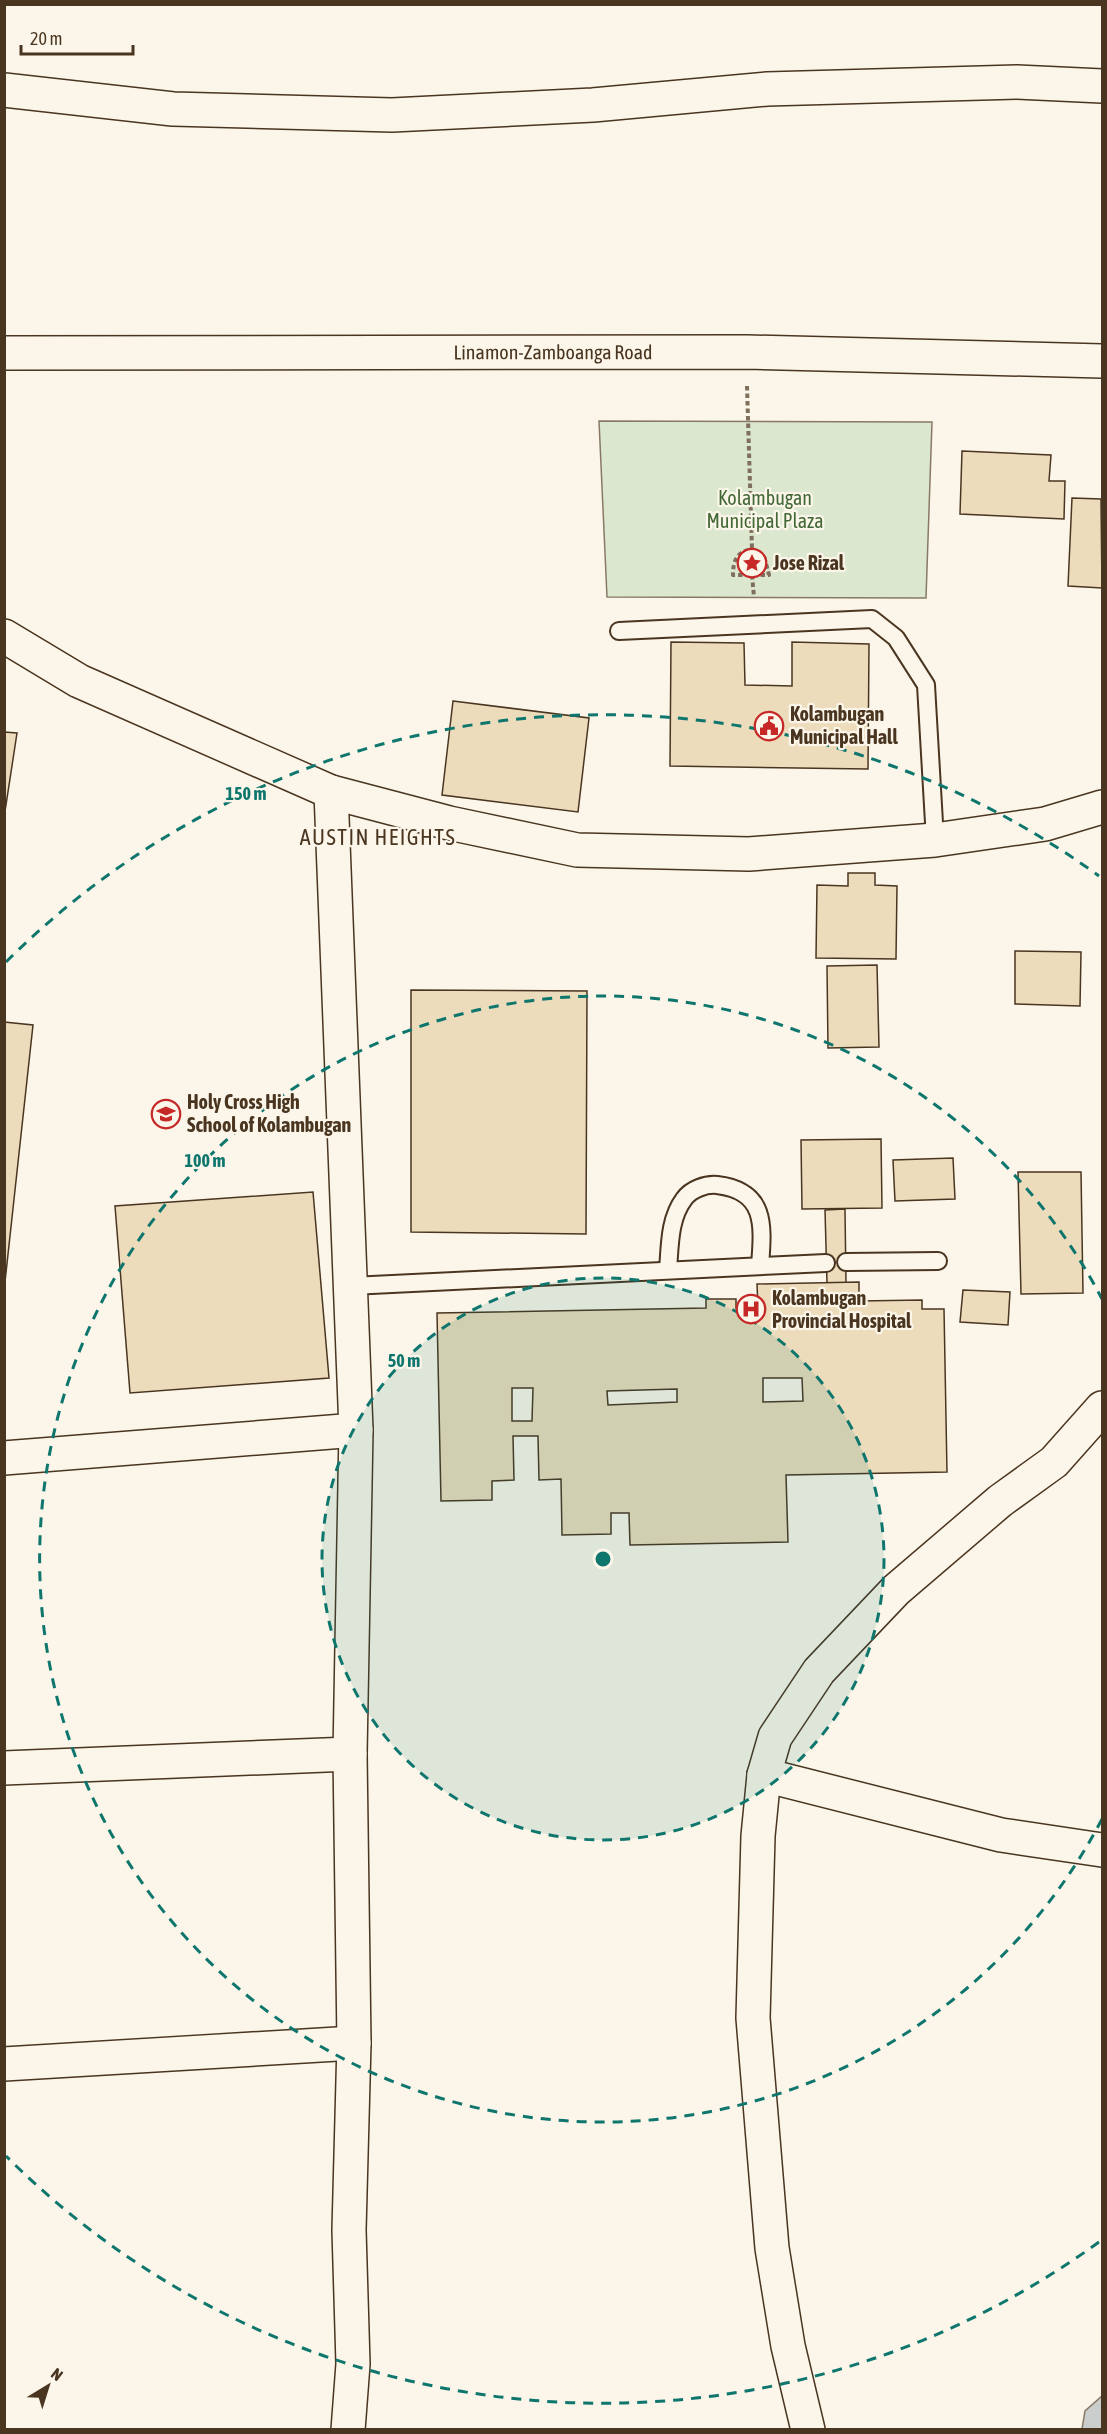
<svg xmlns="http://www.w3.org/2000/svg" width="1107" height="2434" viewBox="0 0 1107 2434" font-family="'Asap Condensed',sans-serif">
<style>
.green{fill:#dce7d0;stroke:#887966;stroke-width:1.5}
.water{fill:#c9cecd;stroke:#887966;stroke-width:1.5}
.building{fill:#ecdcbc;stroke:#4a3520;stroke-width:1.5;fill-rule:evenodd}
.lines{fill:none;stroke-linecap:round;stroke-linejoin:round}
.service-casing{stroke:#4a3520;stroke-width:20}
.minor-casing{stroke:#4a3520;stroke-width:36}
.trunk-casing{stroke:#4a3520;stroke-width:36}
.path{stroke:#7f6f5c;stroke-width:4;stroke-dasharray:4.5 3;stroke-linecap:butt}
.service{stroke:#fbf6e9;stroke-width:16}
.minor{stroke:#fbf6e9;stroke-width:33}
.trunk{stroke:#fbf6e9;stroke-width:33}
.ring{fill:none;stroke:#0f766e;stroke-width:3;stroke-dasharray:10 8}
.labels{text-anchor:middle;stroke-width:4.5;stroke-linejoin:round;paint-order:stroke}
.street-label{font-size:20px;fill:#4a3520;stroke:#fbf6e9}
.park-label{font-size:20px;fill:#436837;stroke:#fbf6e9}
.poi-label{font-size:20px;font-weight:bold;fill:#4a3520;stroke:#fbf6e9;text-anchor:start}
.quarter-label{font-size:22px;letter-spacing:1.5px;fill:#4a3520;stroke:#fbf6e9}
.centre{fill:#0f766e;stroke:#fbf6e9;stroke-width:3}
.ring-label{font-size:18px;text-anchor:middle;font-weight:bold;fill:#0f766e;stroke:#fbf6e9;stroke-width:4.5;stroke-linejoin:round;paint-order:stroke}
</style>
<rect width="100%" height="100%" fill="#fbf6e9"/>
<!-- green -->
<path class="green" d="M 599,421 L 932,422 L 926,598 L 607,597 Z"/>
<!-- water -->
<path class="water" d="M 1102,2396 L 1102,2429 L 1082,2429 L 1085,2411 Z"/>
<!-- building -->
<g class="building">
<path d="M 962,451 L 1051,455 L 1049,481 L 1065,481 L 1064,519 L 960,514 Z"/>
<path d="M 1072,498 L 1101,499 L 1102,588 L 1068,586 Z"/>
<path d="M 671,642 L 744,643 L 745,685 L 792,686 L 792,642 L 869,644 L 868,769 L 670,766 Z"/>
<path d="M 453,701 L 589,718 L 578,812 L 442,795 Z"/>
<path d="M 4,732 L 17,733 L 4,818 Z"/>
<path d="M 848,873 L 875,873 L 875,885 L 897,886 L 896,959 L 816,958 L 817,885 L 848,886 Z"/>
<path d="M 1015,951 L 1081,952 L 1080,1006 L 1015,1004 Z"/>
<path d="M 877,965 L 879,1047 L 828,1048 L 827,966 Z"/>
<path d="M 411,990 L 587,991 L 586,1234 L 411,1232 Z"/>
<path d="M 4,1022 L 33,1025 L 4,1291 Z"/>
<path d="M 881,1139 L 882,1208 L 802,1209 L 801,1140 Z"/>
<path d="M 953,1158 L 955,1199 L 895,1201 L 893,1160 Z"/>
<path d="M 1018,1172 L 1081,1172 L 1083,1293 L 1021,1294 Z"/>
<path d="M 313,1192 L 329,1378 L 130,1393 L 115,1206 Z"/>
<path d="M 845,1209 L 846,1283 L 827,1283 L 825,1210 Z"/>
<path d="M 859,1282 L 859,1301 L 922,1300 L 922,1309 L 944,1309 L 947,1472 L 786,1475 L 788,1542 L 630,1545 L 629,1513 L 611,1513 L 611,1534 L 562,1535 L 561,1479 L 539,1480 L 538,1436 L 513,1436 L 514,1480 L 492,1481 L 492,1500 L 441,1501 L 437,1313 L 706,1308 L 706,1299 L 736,1299 L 736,1308 L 758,1308 L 757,1284 ZM 763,1378 L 802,1378 L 803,1401 L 763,1402 ZM 512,1388 L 533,1388 L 532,1421 L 512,1421 ZM 677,1389 L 677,1402 L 608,1405 L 607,1391 Z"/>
<path d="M 963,1290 L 1010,1292 L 1008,1325 L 960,1322 Z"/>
</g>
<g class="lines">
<!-- service casing -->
<g class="service-casing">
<g id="service">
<path d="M 619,631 L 872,619 L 896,638 L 926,685 L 935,840"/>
<path d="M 846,1262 L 938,1261"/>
<path d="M 668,1270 C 670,1246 669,1219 684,1199 C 691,1189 706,1184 717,1185 C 767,1191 763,1226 760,1266"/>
<path d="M 351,1286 L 826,1263"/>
</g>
</g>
<!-- minor casing -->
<g class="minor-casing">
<g id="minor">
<path d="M 4,90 L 173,109 L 392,115 L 593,105 L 767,89 L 1017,82 L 1102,86"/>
<path d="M 4,636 L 79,681 L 331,792 L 449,823 L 577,850 L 749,854 L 935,840 L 1045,824 L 1102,807"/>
<path d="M 331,792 L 356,1430 L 350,1754 L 354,2043 L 349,2230 L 353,2364 L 348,2430"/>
<path d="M 4,1458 L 356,1430"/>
<path d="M 4,1768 L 350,1754"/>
<path d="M 764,1775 L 1001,1835 L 1102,1850"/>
<path d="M 4,2064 L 354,2043"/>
<path d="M 808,2430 L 788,2346 L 772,2248 L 753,2018 L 758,1836 L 764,1775 L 775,1737 L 819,1671 L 896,1590 L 1000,1501 L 1054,1462 L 1102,1408"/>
</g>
</g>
<!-- trunk casing -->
<g class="trunk-casing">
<g id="trunk">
<path id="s1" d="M 4,353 L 747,352 L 1102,361"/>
</g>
</g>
<!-- path -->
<g class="path">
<path d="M 747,386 L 752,549"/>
<path d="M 752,549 L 764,556 L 769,575 L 733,575 C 733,560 737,552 752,549 Z"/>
<path d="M 752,575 L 754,597"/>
</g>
<!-- service -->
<use href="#service" class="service"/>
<!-- minor -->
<use href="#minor" class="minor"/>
<!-- trunk -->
<use href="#trunk" class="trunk"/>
</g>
<!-- distance rings -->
<circle cx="603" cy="1559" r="281" fill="#0f766e" fill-opacity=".12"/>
<g class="ring">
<circle cx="603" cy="1559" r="281"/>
<path d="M1102 1819A563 563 0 1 1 1102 1299"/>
<path d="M1099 2242A844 844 0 0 1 6 2156M6 962A844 844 0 0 1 1099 876"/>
</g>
<!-- icons -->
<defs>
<g id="sight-ring" transform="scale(1.5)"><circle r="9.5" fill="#fbf6e9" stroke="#c62828" stroke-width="1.5"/><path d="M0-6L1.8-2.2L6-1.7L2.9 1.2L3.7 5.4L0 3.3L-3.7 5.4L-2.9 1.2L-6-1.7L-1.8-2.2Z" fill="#c62828"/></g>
<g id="civic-ring" transform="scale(1.5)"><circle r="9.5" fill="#fbf6e9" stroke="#c62828" stroke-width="1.5"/><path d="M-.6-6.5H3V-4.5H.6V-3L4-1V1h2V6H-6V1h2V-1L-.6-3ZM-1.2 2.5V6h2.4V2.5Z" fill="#c62828"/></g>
<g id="school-ring" transform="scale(1.5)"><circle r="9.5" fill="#fbf6e9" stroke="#c62828" stroke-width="1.5"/><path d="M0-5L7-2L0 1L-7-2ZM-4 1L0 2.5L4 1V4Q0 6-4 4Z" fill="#c62828"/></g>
<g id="hospital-ring" transform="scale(1.5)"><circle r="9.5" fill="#fbf6e9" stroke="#c62828" stroke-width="1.5"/><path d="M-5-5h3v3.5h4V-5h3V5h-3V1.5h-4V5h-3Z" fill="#c62828"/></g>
</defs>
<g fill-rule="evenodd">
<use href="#sight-ring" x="752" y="563"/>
<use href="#civic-ring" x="769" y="726"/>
<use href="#school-ring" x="166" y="1114"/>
<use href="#hospital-ring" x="751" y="1309"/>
</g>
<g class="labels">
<!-- street labels -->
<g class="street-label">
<text dy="7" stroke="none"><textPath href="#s1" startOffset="549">Linamon-Zamboanga Road</textPath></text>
</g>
<!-- park labels -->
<g class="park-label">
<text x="765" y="505">Kolambugan<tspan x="765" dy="23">Municipal Plaza</tspan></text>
</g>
<!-- poi labels -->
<g class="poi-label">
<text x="773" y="570">Jose Rizal</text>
<text x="790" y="721">Kolambugan<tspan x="790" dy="23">Municipal Hall</tspan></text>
<text x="187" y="1109">Holy Cross High<tspan x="187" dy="23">School of Kolambugan</tspan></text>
<text x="772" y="1305">Kolambugan<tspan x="772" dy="23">Provincial Hospital</tspan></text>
</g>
<!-- quarter labels -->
<g class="quarter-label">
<text x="378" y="845">AUSTIN HEIGHTS</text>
</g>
</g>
<circle cx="603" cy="1559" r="9" class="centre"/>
<g class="ring-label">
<text x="246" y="800">150 m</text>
<text x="205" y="1167">100 m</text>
<text x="404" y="1367">50 m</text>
</g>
<!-- border -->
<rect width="1107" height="2434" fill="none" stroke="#4a3520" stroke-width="12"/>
<!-- north arrow -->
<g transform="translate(48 2386) rotate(38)" stroke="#fbf6e9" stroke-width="4.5" paint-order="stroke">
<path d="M0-4.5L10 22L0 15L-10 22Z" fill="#4a3520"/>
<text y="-9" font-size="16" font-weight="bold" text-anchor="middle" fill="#4a3520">N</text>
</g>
<!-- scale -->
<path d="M21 45v9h112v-9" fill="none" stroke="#4a3520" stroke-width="3"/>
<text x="30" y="45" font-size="18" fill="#4a3520" stroke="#fbf6e9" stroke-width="4.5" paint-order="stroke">20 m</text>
</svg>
